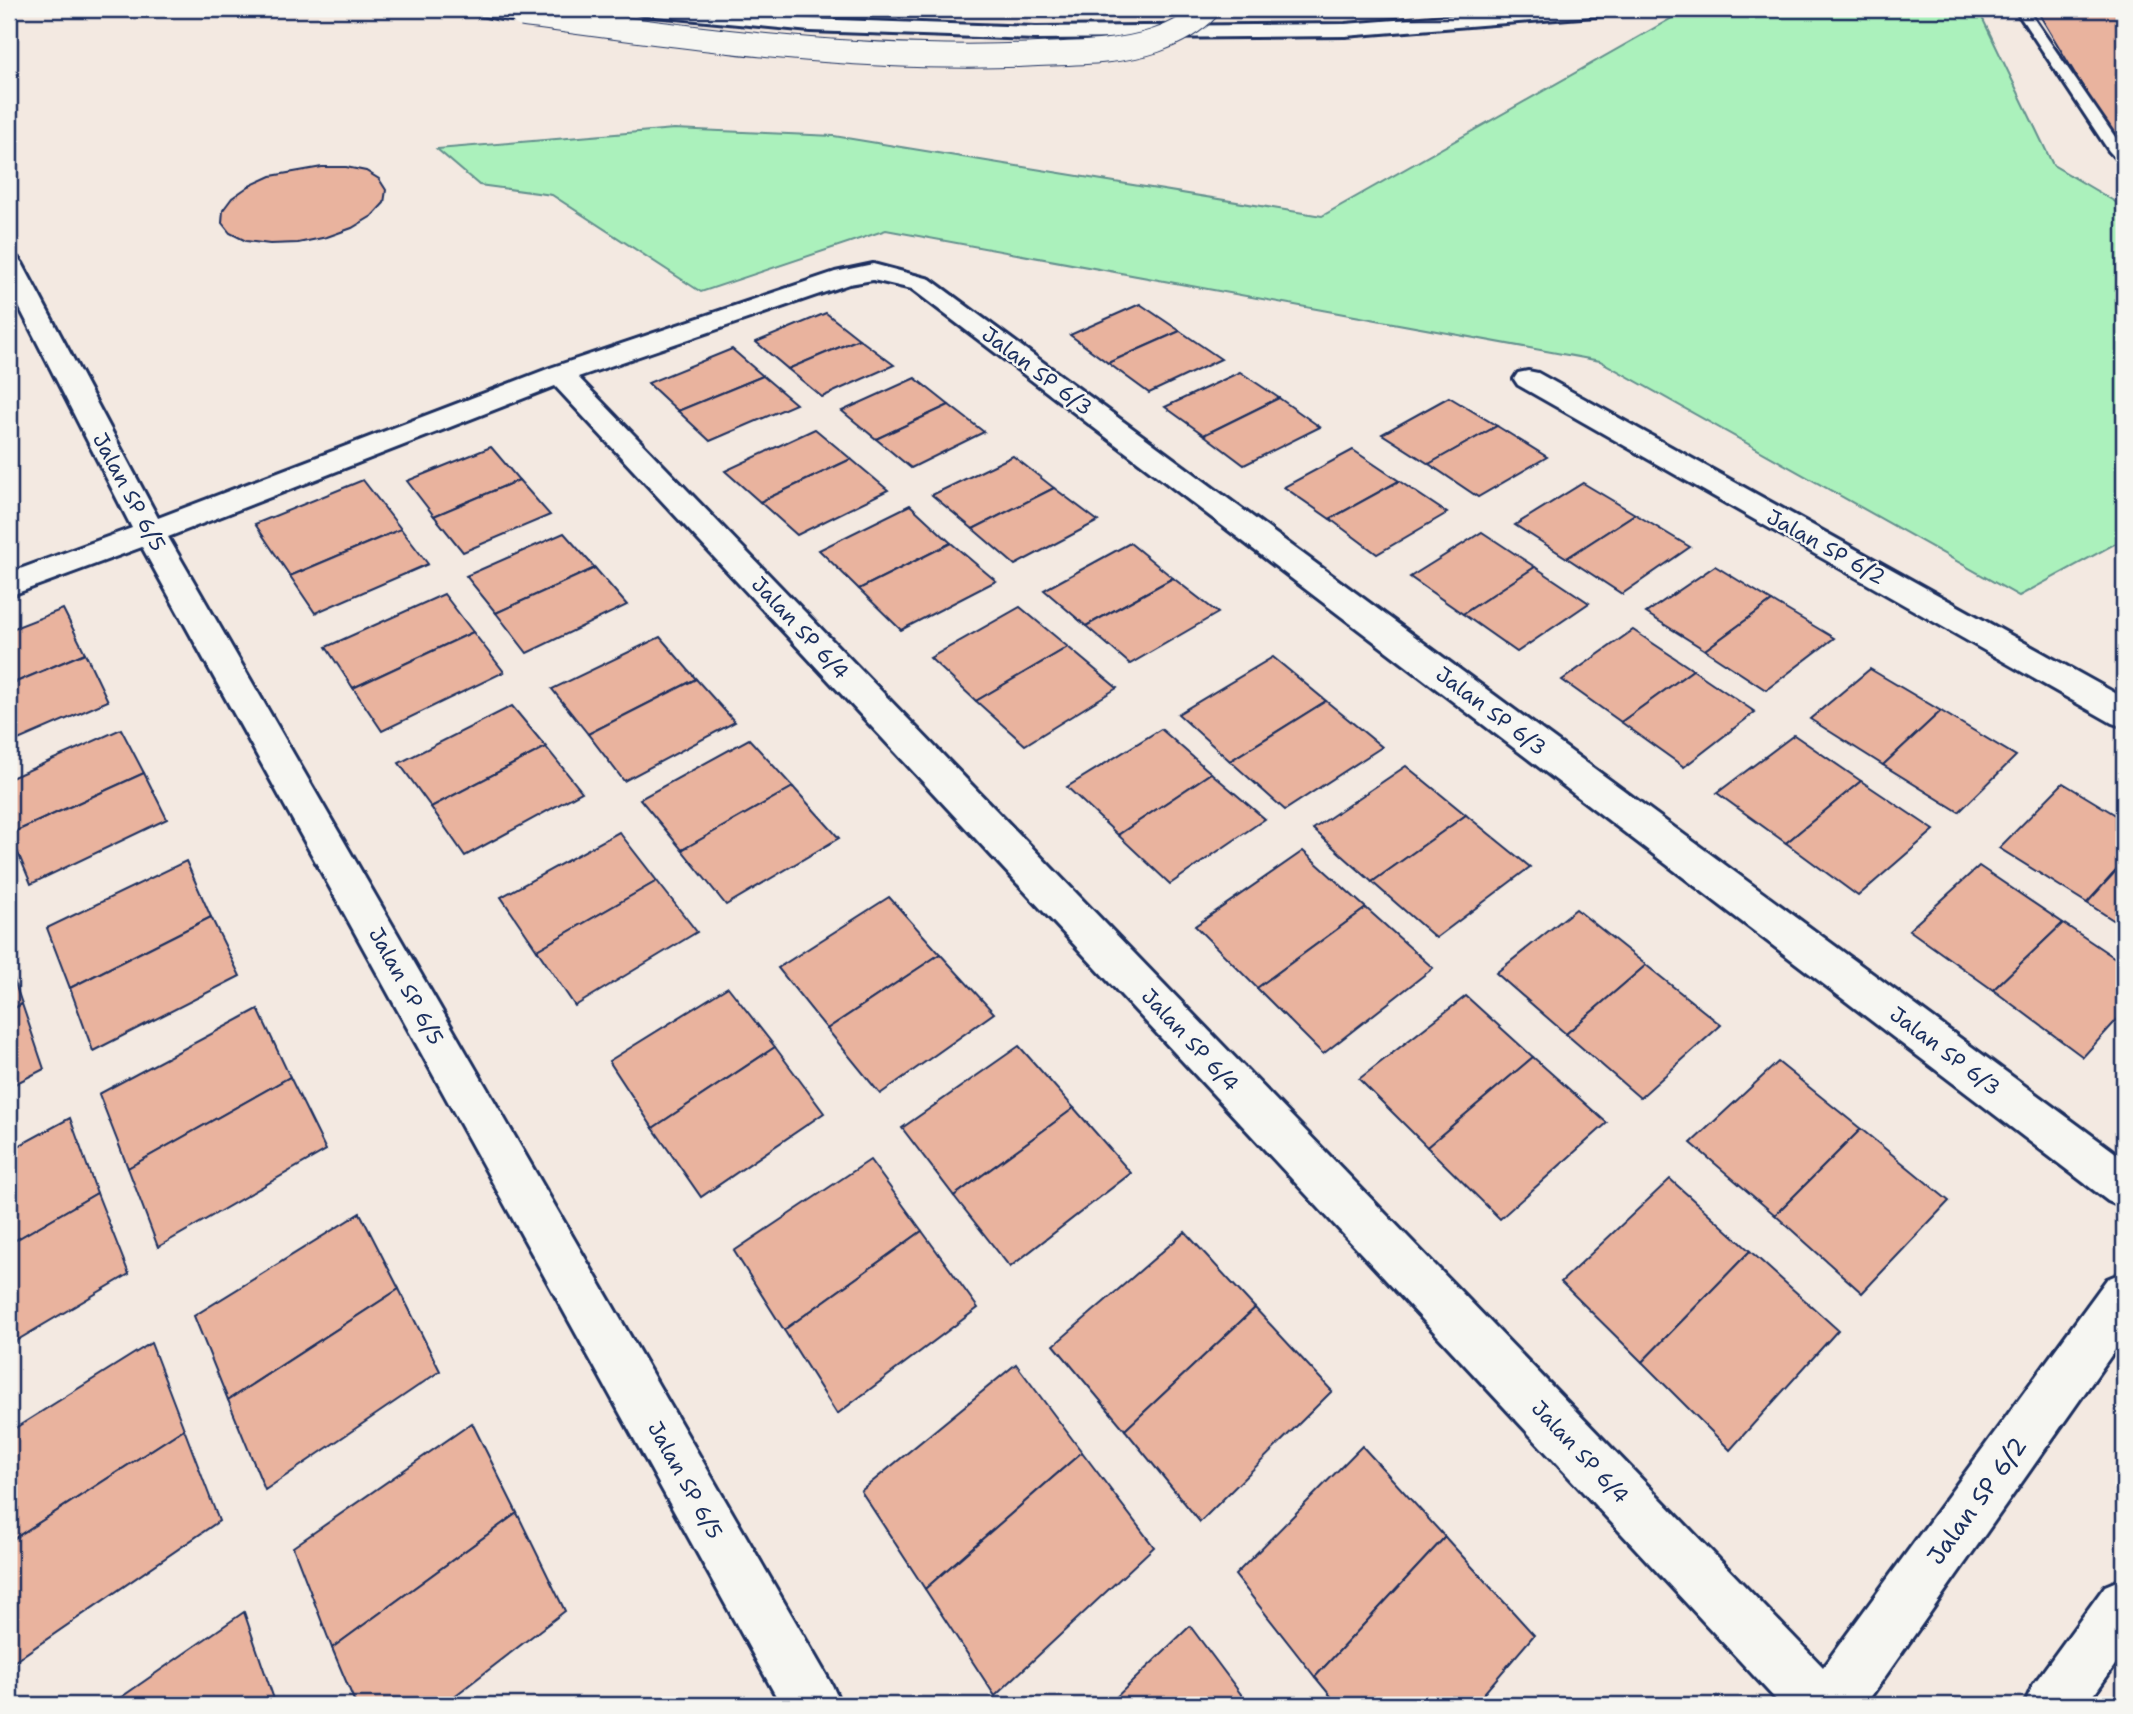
<svg xmlns="http://www.w3.org/2000/svg" width="2133" height="1714" viewBox="0 0 2133 1714" font-family="'Shantell Sans',sans-serif">
<style>
.green{fill:#abf1bc;stroke:#63908d;stroke-width:2}
.building{fill:#e9b39e;stroke:#1b2f5e;stroke-width:2}
.lines{fill:none;stroke-linecap:round;stroke-linejoin:round}
.lane-casing{stroke:#1b2f5e;stroke-width:6}
.street-casing{stroke:#1b2f5e;stroke-width:6}
.highway-casing{stroke:#1b2f5e;stroke-width:6}
.lane{fill:#f6f6f2;fill-rule:evenodd}
.street{fill:#f6f6f2;fill-rule:evenodd}
.highway{fill:#f6f6f2;fill-rule:evenodd}
.highway-bridge-casing{stroke:#1b2f5e;stroke-width:25;stroke-linecap:butt}
.highway-bridge{stroke:#f6f6f2;stroke-width:23}
.labels{text-anchor:middle;stroke-width:5;stroke-linejoin:round;paint-order:stroke}
.street-label{font-size:21px;fill:#1b2f5e;stroke:#f6f6f2}
.near-street-label{font-size:24px;fill:#1b2f5e;stroke:#f6f6f2}
</style>
<rect width="100%" height="100%" fill="#f3e9e1"/>
<filter id="ink" filterUnits="userSpaceOnUse"><feTurbulence type="fractalNoise" baseFrequency=".0143" numOctaves="2"/><feDisplacementMap in="SourceGraphic" scale="14" xChannelSelector="R" yChannelSelector="G"/><feConvolveMatrix kernelMatrix="1 2 1 2 8 2 1 2 1" color-interpolation-filters="sRGB"/></filter>
<g filter="url(#ink)">
<!-- green -->
<path class="green" d="M 1688,9 L 1978,9 L 2053,165 L 2124,207 L 2124,539 L 2019,596 L 1600,361 L 886,230 L 701,292 L 552,195 L 479,185 L 437,149 L 674,129 L 834,136 L 1322,216 Z"/>
<!-- building -->
<g class="building">
<path d="M 2036,9 L 2124,9 L 2124,143 L 2116,142 Z"/>
<path d="M 322,167 L 346,167 L 366,171 L 379,179 L 386,190 L 384,203 L 372,216 L 352,228 L 327,237 L 298,243 L 270,244 L 246,241 L 230,233 L 222,223 L 223,210 L 232,198 L 249,186 L 271,176 Z"/>
<path d="M 1140,304 L 1180,331 L 1108,363 L 1070,335 Z"/>
<path d="M 826,313 L 859,339 L 788,369 L 756,342 Z"/>
<path d="M 1180,331 L 1221,359 L 1149,393 L 1108,363 Z"/>
<path d="M 859,339 L 894,365 L 822,397 L 788,369 Z"/>
<path d="M 732,349 L 763,376 L 678,411 L 648,383 Z"/>
<path d="M 1240,372 L 1279,398 L 1204,435 L 1165,407 Z"/>
<path d="M 763,376 L 796,404 L 710,441 L 678,411 Z"/>
<path d="M 915,378 L 949,405 L 876,439 L 842,411 Z"/>
<path d="M 1449,397 L 1497,426 L 1429,464 L 1382,434 Z"/>
<path d="M 1279,398 L 1320,427 L 1244,465 L 1204,435 Z"/>
<path d="M 949,405 L 984,432 L 911,468 L 876,439 Z"/>
<path d="M 1497,426 L 1547,457 L 1478,497 L 1429,464 Z"/>
<path d="M 815,429 L 851,459 L 760,502 L 725,471 Z"/>
<path d="M 491,447 L 519,480 L 434,516 L 407,481 Z"/>
<path d="M 1353,450 L 1399,481 L 1330,519 L 1284,487 Z"/>
<path d="M 1013,456 L 1054,488 L 973,529 L 932,495 Z"/>
<path d="M 851,459 L 888,490 L 797,535 L 760,502 Z"/>
<path d="M 363,480 L 401,529 L 290,576 L 255,524 Z"/>
<path d="M 519,480 L 550,515 L 463,552 L 434,516 Z"/>
<path d="M 1399,481 L 1447,513 L 1377,554 L 1330,519 Z"/>
<path d="M 1583,483 L 1635,514 L 1567,558 L 1515,525 Z"/>
<path d="M 1054,488 L 1098,521 L 1015,565 L 973,529 Z"/>
<path d="M 910,505 L 951,543 L 859,589 L 819,550 Z"/>
<path d="M 1635,514 L 1690,547 L 1622,594 L 1567,558 Z"/>
<path d="M 401,529 L 428,564 L 315,613 L 290,576 Z"/>
<path d="M 1482,532 L 1535,567 L 1463,614 L 1410,577 Z"/>
<path d="M 564,533 L 595,568 L 496,613 L 466,576 Z"/>
<path d="M 951,543 L 996,581 L 901,630 L 859,589 Z"/>
<path d="M 1130,543 L 1173,578 L 1086,626 L 1044,590 Z"/>
<path d="M 1715,566 L 1772,601 L 1705,650 L 1646,613 Z"/>
<path d="M 1535,567 L 1589,603 L 1517,652 L 1463,614 Z"/>
<path d="M 595,568 L 627,605 L 527,653 L 496,613 Z"/>
<path d="M 1173,578 L 1218,613 L 1130,664 L 1086,626 Z"/>
<path d="M 444,594 L 473,632 L 353,688 L 326,647 Z"/>
<path d="M 1772,601 L 1834,638 L 1766,690 L 1705,650 Z"/>
<path d="M 1020,607 L 1068,647 L 976,701 L 930,658 Z"/>
<path d="M 63,609 L 85,653 L 9,685 L 9,622 L 12,629 Z"/>
<path d="M 1633,630 L 1693,670 L 1621,722 L 1562,680 Z"/>
<path d="M 473,632 L 504,672 L 382,731 L 353,688 Z"/>
<path d="M 660,637 L 696,679 L 588,734 L 552,689 Z"/>
<path d="M 1068,647 L 1117,688 L 1025,745 L 976,701 Z"/>
<path d="M 85,653 L 108,701 L 9,744 L 9,685 Z"/>
<path d="M 1273,657 L 1326,701 L 1230,761 L 1178,714 Z"/>
<path d="M 1870,669 L 1941,711 L 1883,765 L 1810,719 Z"/>
<path d="M 1693,670 L 1755,712 L 1684,767 L 1621,722 Z"/>
<path d="M 696,679 L 735,722 L 624,781 L 588,734 Z"/>
<path d="M 1326,701 L 1382,747 L 1285,810 L 1230,761 Z"/>
<path d="M 512,706 L 546,747 L 431,807 L 399,763 Z"/>
<path d="M 1941,711 L 2016,756 L 1959,812 L 1883,765 Z"/>
<path d="M 121,729 L 144,773 L 10,834 L 9,779 Z"/>
<path d="M 1161,729 L 1211,773 L 1118,835 L 1067,787 Z"/>
<path d="M 1794,735 L 1861,781 L 1786,843 L 1717,793 Z"/>
<path d="M 749,739 L 793,787 L 682,850 L 640,799 Z"/>
<path d="M 546,747 L 582,792 L 465,856 L 431,807 Z"/>
<path d="M 1406,766 L 1466,815 L 1372,882 L 1313,829 Z"/>
<path d="M 144,773 L 167,819 L 31,884 L 10,834 Z"/>
<path d="M 1211,773 L 1265,819 L 1170,884 L 1118,835 Z"/>
<path d="M 1861,781 L 1934,830 L 1858,896 L 1786,843 Z"/>
<path d="M 2063,783 L 2124,820 L 2124,862 L 2087,903 L 1999,848 Z"/>
<path d="M 793,787 L 839,838 L 726,905 L 682,850 Z"/>
<path d="M 1466,815 L 1530,867 L 1436,938 L 1372,882 Z"/>
<path d="M 619,832 L 657,881 L 537,950 L 501,897 Z"/>
<path d="M 1303,851 L 1366,908 L 1257,988 L 1195,926 Z"/>
<path d="M 186,861 L 211,917 L 70,988 L 47,928 Z"/>
<path d="M 2124,862 L 2124,927 L 2087,903 Z"/>
<path d="M 1979,866 L 2063,923 L 1993,990 L 1909,930 Z"/>
<path d="M 657,881 L 697,932 L 575,1006 L 537,950 Z"/>
<path d="M 889,897 L 940,954 L 827,1029 L 778,968 Z"/>
<path d="M 1366,908 L 1433,968 L 1323,1054 L 1257,988 Z"/>
<path d="M 1576,909 L 1646,965 L 1566,1034 L 1496,973 Z"/>
<path d="M 211,917 L 240,976 L 93,1051 L 70,988 Z"/>
<path d="M 2063,923 L 2124,964 L 2124,1012 L 2083,1057 L 1993,990 Z"/>
<path d="M 940,954 L 994,1013 L 880,1094 L 827,1029 Z"/>
<path d="M 1646,965 L 1721,1025 L 1640,1098 L 1566,1034 Z"/>
<path d="M 9,966 L 22,1004 L 9,1011 Z"/>
<path d="M 728,987 L 775,1047 L 653,1128 L 609,1061 Z"/>
<path d="M 1466,996 L 1533,1057 L 1427,1147 L 1359,1079 Z"/>
<path d="M 22,1004 L 44,1069 L 9,1087 L 9,1011 Z"/>
<path d="M 258,1009 L 290,1077 L 128,1168 L 99,1094 Z"/>
<path d="M 1019,1046 L 1074,1108 L 954,1196 L 902,1128 Z"/>
<path d="M 775,1047 L 824,1113 L 701,1197 L 653,1128 Z"/>
<path d="M 1533,1057 L 1607,1123 L 1500,1219 L 1427,1147 Z"/>
<path d="M 1778,1062 L 1861,1129 L 1775,1215 L 1691,1143 Z"/>
<path d="M 290,1077 L 326,1150 L 158,1247 L 128,1168 Z"/>
<path d="M 1074,1108 L 1131,1173 L 1010,1267 L 954,1196 Z"/>
<path d="M 70,1118 L 97,1193 L 9,1244 L 9,1151 Z"/>
<path d="M 1861,1129 L 1949,1201 L 1862,1293 L 1775,1215 Z"/>
<path d="M 870,1160 L 922,1231 L 784,1330 L 734,1251 Z"/>
<path d="M 1670,1179 L 1750,1251 L 1642,1362 L 1561,1282 Z"/>
<path d="M 97,1193 L 129,1274 L 9,1345 L 9,1244 Z"/>
<path d="M 360,1213 L 399,1289 L 228,1400 L 194,1316 Z"/>
<path d="M 922,1231 L 978,1308 L 837,1414 L 784,1330 Z"/>
<path d="M 1185,1232 L 1255,1308 L 1125,1430 L 1054,1345 Z"/>
<path d="M 1750,1251 L 1838,1330 L 1730,1450 L 1642,1362 Z"/>
<path d="M 399,1289 L 440,1371 L 265,1490 L 228,1400 Z"/>
<path d="M 1255,1308 L 1332,1391 L 1200,1522 L 1125,1430 Z"/>
<path d="M 151,1343 L 184,1429 L 9,1542 L 9,1432 Z"/>
<path d="M 1016,1364 L 1082,1452 L 925,1589 L 861,1491 Z"/>
<path d="M 472,1423 L 517,1513 L 332,1648 L 293,1547 Z"/>
<path d="M 184,1429 L 219,1521 L 9,1665 L 9,1542 Z"/>
<path d="M 1362,1446 L 1445,1537 L 1315,1677 L 1235,1575 Z"/>
<path d="M 1082,1452 L 1154,1547 L 995,1696 L 925,1589 Z"/>
<path d="M 517,1513 L 565,1611 L 443,1705 L 356,1705 L 332,1648 Z"/>
<path d="M 1445,1537 L 1534,1635 L 1474,1705 L 1338,1705 L 1315,1677 Z"/>
<path d="M 244,1612 L 276,1705 L 110,1705 Z"/>
<path d="M 1190,1626 L 1249,1705 L 1108,1705 Z"/>
</g>
<g class="lines">
<!-- lane casing -->
<g class="lane-casing">
<path id="lane" d="M 2015,9 L 2027,9 L 2124,150 L 2124,163 L 2119,162 L 2109,151 Z"/>
</g>
<!-- street casing -->
<g class="street-casing">
<g id="street">
<path d="M 9,255 L 18,258 L 22,263 L 158,518 L 550,368 L 835,272 L 873,264 L 930,279 L 2124,1159 L 2124,1208 L 2108,1201 L 912,289 L 873,280 L 849,284 L 578,377 L 1823,1667 L 2107,1279 L 2124,1272 L 2124,1337 L 1865,1705 L 1781,1705 L 555,386 L 168,537 L 832,1685 L 841,1705 L 781,1705 L 142,547 L 9,596 L 9,573 L 132,528 L 9,287 Z"/>
<path d="M 1528,371 L 1538,373 L 2124,698 L 2124,727 L 2112,723 L 1518,385 L 1514,379 L 1518,373 Z"/>
<path d="M 2124,1578 L 2124,1652 L 2087,1705 L 2024,1705 L 2033,1685 L 2105,1586 Z"/>
</g>
</g>
<!-- highway casing -->
<g class="highway-casing">
<g id="highway">
<path d="M 470,9 L 529,11 L 532,15 L 529,19 C 513,23 489,17 473,13 Z"/>
<path d="M 634,9 L 703,9 L 810,19 L 1036,27 L 1345,24 L 1535,9 L 1616,9 L 1613,13 L 1606,15 L 1345,36 L 1036,39 L 810,31 L 644,15 L 637,13 Z"/>
</g>
</g>
<!-- lane -->
<use href="#lane" class="lane"/>
<!-- street -->
<use href="#street" class="street"/>
<!-- highway -->
<use href="#highway" class="highway"/>
<!-- highway-bridge casing -->
<g class="highway-bridge-casing">
<path id="highway-bridge" d="M 522,15 C 690,38 858,62 1028,55 C 1068,53 1117,54 1155,41 C 1175,34 1193,25 1208,9"/>
</g>
<!-- highway-bridge -->
<use href="#highway-bridge" class="highway-bridge"/>
</g>
</g>
<g class="labels">
<!-- street labels -->
<g class="street-label">
<text transform="translate(1037 371) rotate(37)" y="7">Jalan SP 6/3</text>
<text transform="translate(129 492) rotate(62)" y="7">Jalan SP 6/5</text>
<text transform="translate(1826 547) rotate(29)" y="7">Jalan SP 6/2</text>
<text transform="translate(800 628) rotate(47)" y="7">Jalan SP 6/4</text>
<text transform="translate(1491 711) rotate(37)" y="7">Jalan SP 6/3</text>
<text transform="translate(406 986) rotate(61)" y="7">Jalan SP 6/5</text>
<text transform="translate(1190 1040) rotate(47)" y="7">Jalan SP 6/4</text>
<text transform="translate(1945 1051) rotate(37)" y="7">Jalan SP 6/3</text>
<text transform="translate(1580 1452) rotate(47)" y="7">Jalan SP 6/4</text>
<text transform="translate(685 1480) rotate(61)" y="7">Jalan SP 6/5</text>
</g>
<!-- near-street labels -->
<g class="near-street-label">
<text transform="translate(1977 1501) rotate(-54)" y="8">Jalan SP 6/2</text>
</g>
</g>
<!-- margin -->
<rect width="2133" height="1714" fill="none" stroke="#f6f6f2" stroke-width="35"/>
<rect x="18" y="18" width="2098" height="1679" fill="none" stroke="#1b2f5e" stroke-width="2.5" filter="url(#ink)"/>
</svg>
